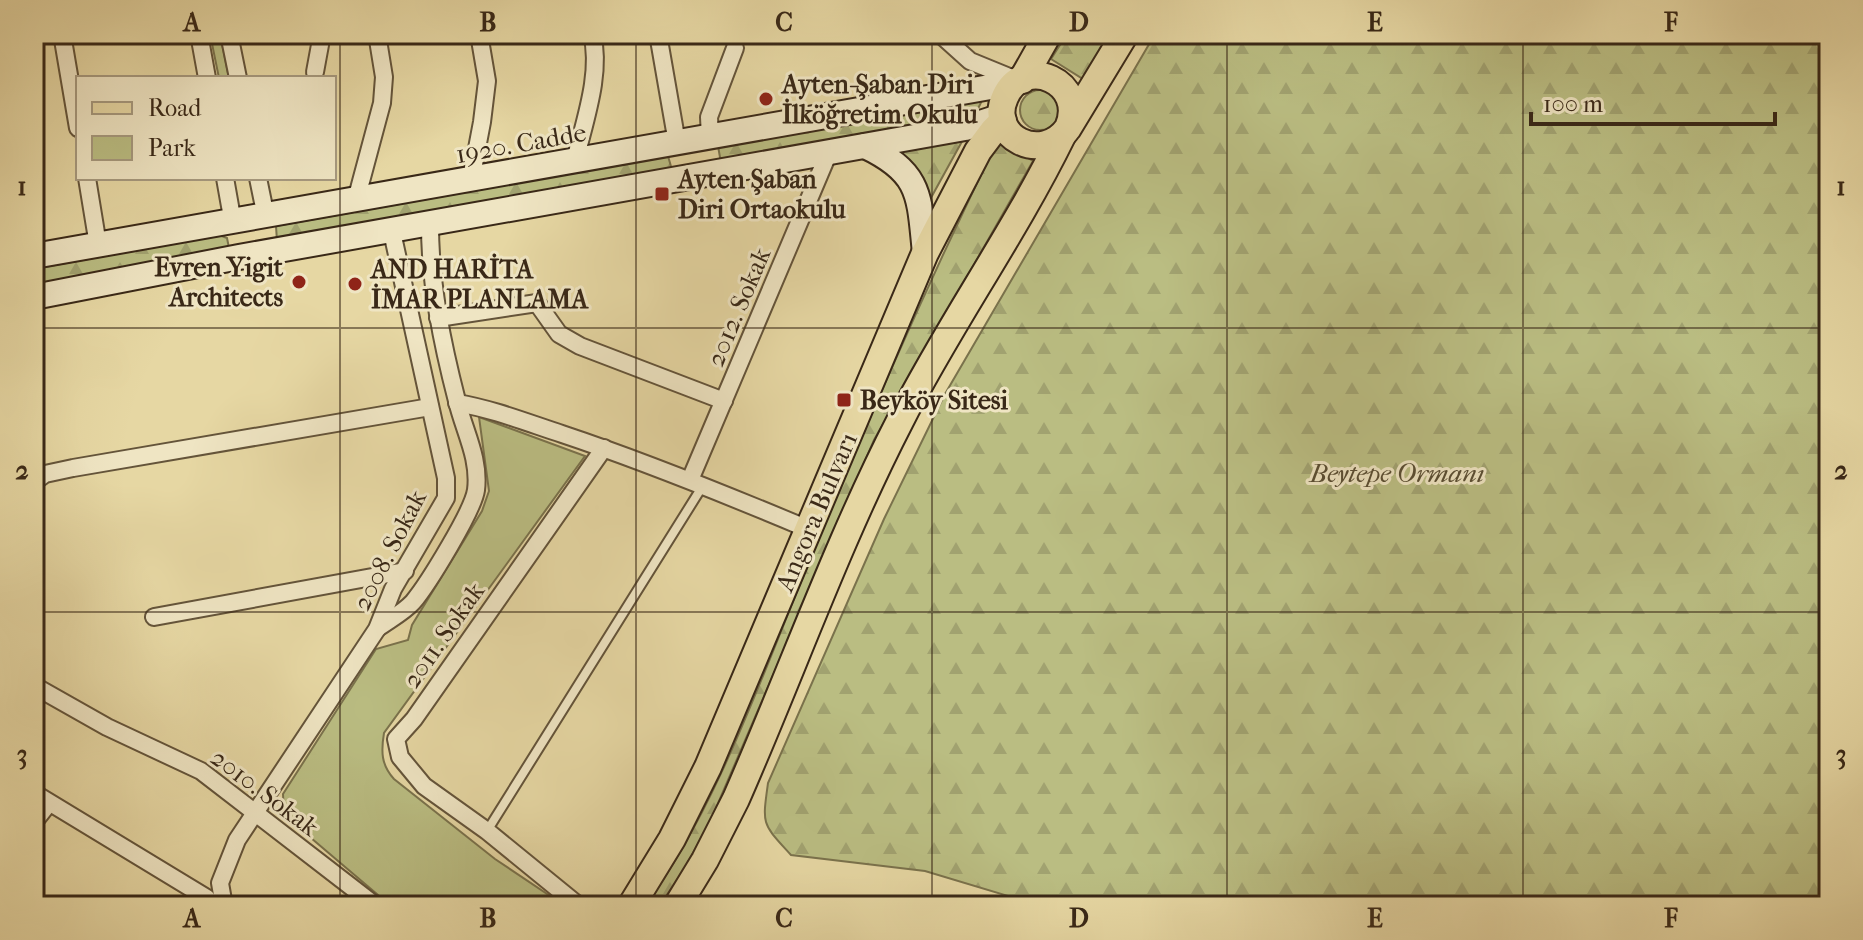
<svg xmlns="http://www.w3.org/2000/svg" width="1863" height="940" viewBox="0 0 1863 940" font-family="'IM FELL French Canon',serif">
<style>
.green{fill:#babd82;stroke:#7a724c;stroke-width:2}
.forest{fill:url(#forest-firs);stroke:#7a724c;stroke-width:2}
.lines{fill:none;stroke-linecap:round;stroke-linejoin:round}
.lane-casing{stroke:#64543a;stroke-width:12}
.street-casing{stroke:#64543a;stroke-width:20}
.secondary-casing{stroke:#392817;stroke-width:28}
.primary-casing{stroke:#392817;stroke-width:30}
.lane{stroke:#efe5c3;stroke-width:8}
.street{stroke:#efe5c3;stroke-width:16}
.secondary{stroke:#efe5c3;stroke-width:24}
.primary{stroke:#e6d7a3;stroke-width:26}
.grid{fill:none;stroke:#392817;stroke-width:2;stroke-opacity:0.55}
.poi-dot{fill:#8f2418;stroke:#efe5c3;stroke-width:3}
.labels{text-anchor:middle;stroke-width:6;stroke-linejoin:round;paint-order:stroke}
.poi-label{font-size:26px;font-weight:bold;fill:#392817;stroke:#efe5c3;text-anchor:start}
.street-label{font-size:26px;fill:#392817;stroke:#efe5c3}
.park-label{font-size:26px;font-style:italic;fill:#594d32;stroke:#efe5c3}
.neatline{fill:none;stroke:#392817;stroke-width:3}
.grid-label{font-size:26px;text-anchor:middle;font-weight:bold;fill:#392817}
</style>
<defs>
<pattern id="forest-firs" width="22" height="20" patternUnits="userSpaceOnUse" patternTransform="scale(2)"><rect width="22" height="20" fill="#babd82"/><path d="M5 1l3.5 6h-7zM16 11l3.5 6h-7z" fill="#a1a270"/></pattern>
</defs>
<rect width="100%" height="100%" fill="#e6d7a3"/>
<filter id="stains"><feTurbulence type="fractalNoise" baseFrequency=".0025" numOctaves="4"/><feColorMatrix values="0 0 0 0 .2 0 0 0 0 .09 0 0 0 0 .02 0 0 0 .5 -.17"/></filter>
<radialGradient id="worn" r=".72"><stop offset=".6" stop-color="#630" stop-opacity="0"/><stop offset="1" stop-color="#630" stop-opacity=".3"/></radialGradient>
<!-- green -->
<path class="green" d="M 479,417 L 585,456 L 384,733 C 381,751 381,765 394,779 L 495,859 L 565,906 L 391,906 L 284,815 L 283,794 L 376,649 L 408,640 L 412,625 L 482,511 L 489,491 Z"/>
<!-- forest -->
<g class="forest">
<path d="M 210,34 L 220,34 L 229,78 L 219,78 Z"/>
<path d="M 1067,34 L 1110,34 L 1083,79 L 1051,59 Z"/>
<path d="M 1155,34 L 1829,34 L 1829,906 L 1041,906 L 925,871 L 791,855 C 762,823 762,826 768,783 L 884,519 L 945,394 Z"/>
<circle cx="1040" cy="110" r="20"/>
<path d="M 985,94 L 975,115 L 721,163 L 718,146 Z"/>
<path d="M 965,136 L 927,205 L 891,152 Z"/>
<path d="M 998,140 L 1033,161 L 874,440 L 710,822 L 682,873 L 659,906 L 645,906 C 716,809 761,678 807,567 C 866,423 929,280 998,140 Z"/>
<path d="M 668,156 L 672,170 L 277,241 L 276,226 Z"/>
<path d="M 219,235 L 227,238 L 229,248 L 34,289 L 34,269 Z"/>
</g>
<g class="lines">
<!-- lane casing -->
<g class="lane-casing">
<path id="lane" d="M 487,831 L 702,487"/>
</g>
<!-- street casing -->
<g class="street-casing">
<g id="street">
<path d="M 62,34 L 78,128"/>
<path d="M 199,34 L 207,78"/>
<path d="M 229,34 L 238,78"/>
<path d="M 658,34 L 677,143"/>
<path d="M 940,34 L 970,61 L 1014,79"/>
<path d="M 315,72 L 322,34"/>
<path d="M 710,137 L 709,117 L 735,48"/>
<path d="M 575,161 C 584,122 602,74 592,34"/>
<path d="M 87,178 L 98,245"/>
<path d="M 225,178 L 233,223"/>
<path d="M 258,178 L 266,217"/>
<path d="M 471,180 L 482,122 L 487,81 L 479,34"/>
<path d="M 356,200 L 382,103 L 384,77 L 377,34"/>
<path d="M 438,318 L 537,303 L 559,334 L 580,346 L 724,401"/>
<path d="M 457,403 C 493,409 528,423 562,434 C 646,462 727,495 808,529"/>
<path d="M 690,480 L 829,152"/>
<path d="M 34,482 L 45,474 L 73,468 L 430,407"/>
<path d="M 154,617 L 405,571"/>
<path d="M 378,628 C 389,620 404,612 413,602 C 428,584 473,511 476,490 C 480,458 464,431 457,401 C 442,343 430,284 430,225"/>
<path d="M 34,683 L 38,688 L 107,727 L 201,771 L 376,906"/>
<path d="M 34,793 L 207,898"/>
<path d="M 34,822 L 49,803"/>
<path d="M 224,906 L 220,883 L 237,840 L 377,629 L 393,589 L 446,498 L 446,478 L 392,232"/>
<path d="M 579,906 L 487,831 L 424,786 L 400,757 L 396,739 L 414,719 L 604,448"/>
</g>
</g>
<!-- secondary casing -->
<g class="secondary-casing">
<g id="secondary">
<path d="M 865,146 C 922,173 919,196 925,253"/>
<path d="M 34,256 L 1018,82"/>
<path d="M 34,297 L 239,257 L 965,128 L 1002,116"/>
</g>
</g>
<!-- primary casing -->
<g class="primary-casing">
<g id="primary">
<path d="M 1022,80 L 1048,34"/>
<path d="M 1068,128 C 1088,82 1024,54 1005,97 C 987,137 1042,165 1068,128 L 1125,34"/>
<path d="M 631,906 L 672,839 L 708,767 L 925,253 L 978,151 L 993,131 L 1003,121"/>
<path d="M 677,906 L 705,860 L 736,799 C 791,674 837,543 900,421 C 950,323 1014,234 1062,136"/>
</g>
</g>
<!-- lane -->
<use href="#lane" class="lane"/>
<!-- street -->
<use href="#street" class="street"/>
<!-- secondary -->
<use href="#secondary" class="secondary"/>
<!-- primary -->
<use href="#primary" class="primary"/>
</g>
<!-- grid -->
<path class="grid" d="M 340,34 L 340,906M 636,34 L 636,906M 932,34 L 932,906M 1227,34 L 1227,906M 1523,34 L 1523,906M 34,328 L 1829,328M 34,612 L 1829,612"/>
<!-- markers -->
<g class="poi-dot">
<circle cx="766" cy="99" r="8"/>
<rect x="654" y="186" width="16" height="16" rx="4"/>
<circle cx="299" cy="282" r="8"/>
<circle cx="355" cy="284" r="8"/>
<rect x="836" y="392" width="16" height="16" rx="4"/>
</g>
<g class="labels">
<!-- poi labels -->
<g class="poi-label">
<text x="782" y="93">Ayten-Şaban Diri<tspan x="782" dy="30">İlköğretim Okulu</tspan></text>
<text x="678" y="188">Ayten Şaban<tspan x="678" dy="30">Diri Ortaokulu</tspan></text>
<text x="283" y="276" text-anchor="end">Evren Yigit<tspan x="283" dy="30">Architects</tspan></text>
<text x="371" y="278">AND HARİTA<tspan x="371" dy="30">İMAR PLANLAMA</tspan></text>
<text x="860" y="409">Beyköy Sitesi</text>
</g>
<!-- street labels -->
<g class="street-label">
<text transform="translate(521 143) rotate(-10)" y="9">1920. Cadde</text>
<text transform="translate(738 307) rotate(-67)" y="9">2012. Sokak</text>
<text transform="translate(816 512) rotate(-67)" y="9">Angora Bulvarı</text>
<text transform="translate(389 550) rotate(-63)" y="9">2008. Sokak</text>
<text transform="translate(443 635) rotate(-55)" y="9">2011. Sokak</text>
<text transform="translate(265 792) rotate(37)" y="9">2010. Sokak</text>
</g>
<!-- park labels -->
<g class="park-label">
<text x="1397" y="482">Beytepe Ormanı</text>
</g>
</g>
<!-- margin -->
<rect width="1863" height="940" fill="none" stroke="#e6d7a3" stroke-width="88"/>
<!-- legend -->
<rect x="76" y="76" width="260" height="104" fill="#efe5c3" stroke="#a6997e" stroke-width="2"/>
<rect x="92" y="102" width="40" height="12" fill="#e6d7a3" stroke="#a6997e" stroke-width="2"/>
<text x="148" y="116" font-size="24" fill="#392817">Road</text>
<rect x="92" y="136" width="40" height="24" fill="#babd82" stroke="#a6997e" stroke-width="2"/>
<text x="148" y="156" font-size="24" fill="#392817">Park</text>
<!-- scale -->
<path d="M1531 112v12h244v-12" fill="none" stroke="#392817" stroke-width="4"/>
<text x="1543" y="112" font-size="24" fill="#392817" stroke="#efe5c3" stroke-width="6" paint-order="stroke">100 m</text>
<rect x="44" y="44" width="1775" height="852" class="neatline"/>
<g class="grid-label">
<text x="192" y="31">A</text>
<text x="488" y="31">B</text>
<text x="784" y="31">C</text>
<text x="1079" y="31">D</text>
<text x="1375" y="31">E</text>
<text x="1671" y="31">F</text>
<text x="22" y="195">1</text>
<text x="1841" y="195">1</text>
<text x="22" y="479">2</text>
<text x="1841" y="479">2</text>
<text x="22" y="763">3</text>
<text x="1841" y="763">3</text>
<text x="192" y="927">A</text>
<text x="488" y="927">B</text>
<text x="784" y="927">C</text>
<text x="1079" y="927">D</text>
<text x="1375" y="927">E</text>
<text x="1671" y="927">F</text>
</g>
<rect width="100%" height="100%" filter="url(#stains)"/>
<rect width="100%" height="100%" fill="url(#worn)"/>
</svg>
